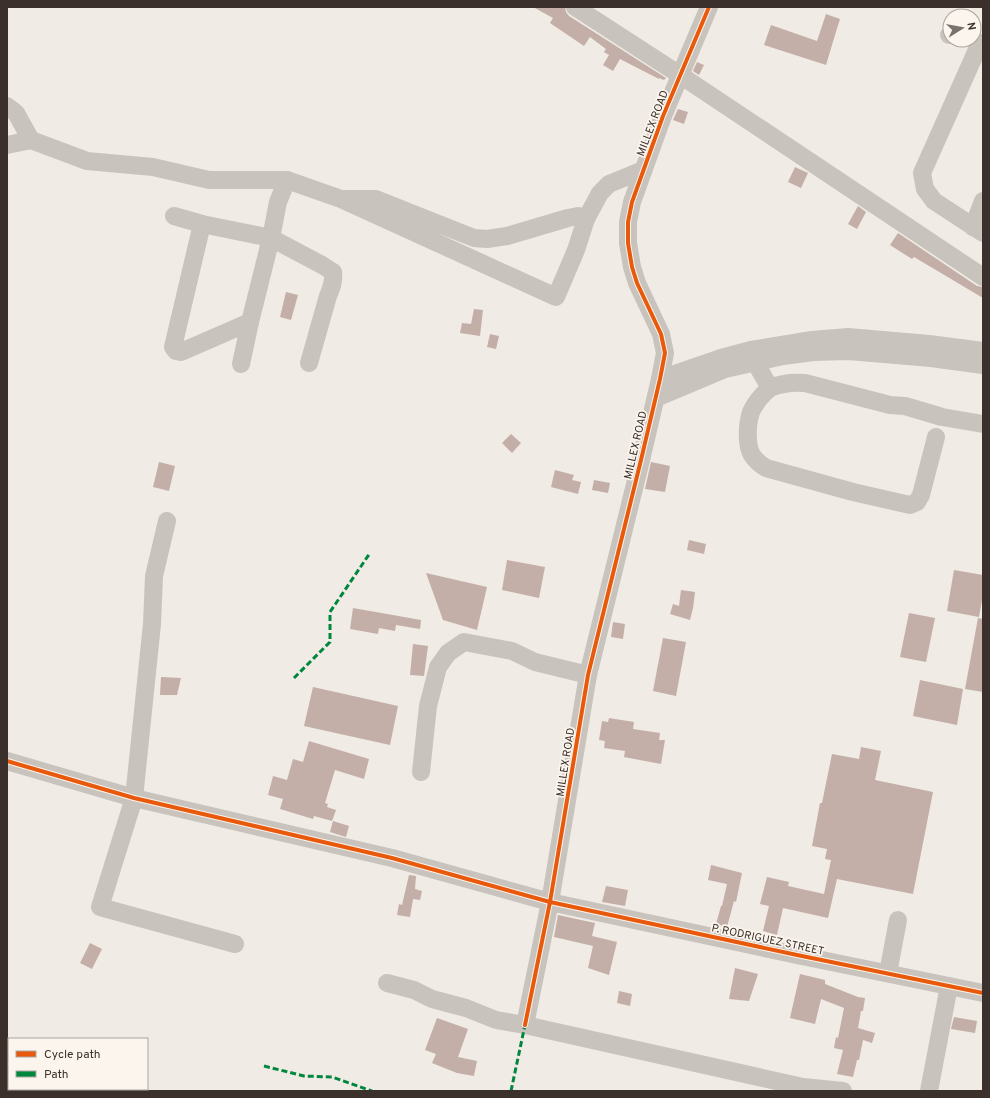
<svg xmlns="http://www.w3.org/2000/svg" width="990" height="1098" viewBox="0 0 990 1098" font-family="Overpass,sans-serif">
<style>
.building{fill:#c3afa7}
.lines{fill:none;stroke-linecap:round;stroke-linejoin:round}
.minor{stroke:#c9c3be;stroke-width:18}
.quiet{stroke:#00873e;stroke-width:3;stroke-dasharray:6 3;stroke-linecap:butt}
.cycleway-casing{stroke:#fbf5ee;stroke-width:6}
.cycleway{stroke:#e8590c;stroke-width:4}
.labels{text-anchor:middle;stroke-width:3.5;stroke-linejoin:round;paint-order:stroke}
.street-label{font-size:11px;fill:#3b302b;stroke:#fbf5ee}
</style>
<rect width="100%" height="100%" fill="#f0ebe5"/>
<!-- building -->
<g class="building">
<path d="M 533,7 L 565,7 L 566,12 L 569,16 L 666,78 L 664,80 L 659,78 L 659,79 L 620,59 L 613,71 L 603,65 L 609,55 L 604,52 L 606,49 L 590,37 L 584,46 L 550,23 L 553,18 Z"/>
<path d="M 826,14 L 840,19 L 835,35 L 826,65 L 764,45 L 771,25 L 817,41 Z"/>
<path d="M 697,62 L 704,65 L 699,75 L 693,71 Z"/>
<path d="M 678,109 L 688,112 L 684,124 L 673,120 Z"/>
<path d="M 795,167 L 808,173 L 801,188 L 788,182 Z"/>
<path d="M 858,206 L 866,212 L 857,229 L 848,224 Z"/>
<path d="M 898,233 L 977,286 L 983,287 L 983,298 L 914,257 L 912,259 L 890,245 Z"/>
<path d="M 286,292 L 298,295 L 291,320 L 280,317 Z"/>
<path d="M 474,309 L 483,310 L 480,336 L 460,333 L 462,323 L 471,324 Z"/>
<path d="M 490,334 L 499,336 L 496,349 L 487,347 Z"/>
<path d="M 511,434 L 521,443 L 512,453 L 502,443 Z"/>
<path d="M 159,462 L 175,466 L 169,491 L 153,487 Z"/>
<path d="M 651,462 L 670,466 L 665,492 L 645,489 Z"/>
<path d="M 555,470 L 574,475 L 572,480 L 581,482 L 578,494 L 551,487 Z"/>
<path d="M 594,480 L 610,483 L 608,493 L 592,490 Z"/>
<path d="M 689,540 L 706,544 L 704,554 L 687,550 Z"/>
<path d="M 507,560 L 545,567 L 539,598 L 502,590 Z"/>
<path d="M 954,570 L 983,575 L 983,594 L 979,617 L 947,611 Z"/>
<path d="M 426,573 L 487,587 L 477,630 L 443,620 Z"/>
<path d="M 681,590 L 695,592 L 693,608 L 690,620 L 670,614 L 673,604 L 679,606 Z"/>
<path d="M 353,608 L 421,620 L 420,629 L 396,625 L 395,631 L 379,628 L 378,634 L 350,629 Z"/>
<path d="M 909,613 L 935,618 L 926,662 L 900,657 Z"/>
<path d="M 978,618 L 983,619 L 983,692 L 965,689 Z"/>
<path d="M 613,622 L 625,624 L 623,639 L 611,637 Z"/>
<path d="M 663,638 L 686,642 L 676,696 L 653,691 Z"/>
<path d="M 413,644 L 428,646 L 424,676 L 410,675 Z"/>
<path d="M 161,677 L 181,678 L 177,695 L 160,695 Z"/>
<path d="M 920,680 L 963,689 L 957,725 L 913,716 Z"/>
<path d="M 313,687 L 398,706 L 390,745 L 304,726 Z"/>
<path d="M 609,718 L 634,722 L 633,729 L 660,733 L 659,740 L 665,740 L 661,764 L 624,757 L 625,751 L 604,748 L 605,741 L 599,740 L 602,721 L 608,722 Z"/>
<path d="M 309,741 L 369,759 L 364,779 L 335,770 L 325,803 L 328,804 L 327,807 L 336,810 L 332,821 L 314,816 L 313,819 L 280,809 L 283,799 L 268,795 L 273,776 L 287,780 L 293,759 L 303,762 Z"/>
<path d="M 861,747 L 881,751 L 875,780 L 933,792 L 913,894 L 837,879 L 828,918 L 783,908 L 777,935 L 763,931 L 769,906 L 760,904 L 767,877 L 789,882 L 788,886 L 824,894 L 831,860 L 825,859 L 827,849 L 812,846 L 820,803 L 822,803 L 832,754 L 859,759 Z"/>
<path d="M 333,821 L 349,826 L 346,837 L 330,832 Z"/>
<path d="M 711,865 L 742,873 L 736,902 L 734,901 L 727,927 L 716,924 L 721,906 L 722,906 L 727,884 L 708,880 Z"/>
<path d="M 409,875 L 416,876 L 415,889 L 422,891 L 420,900 L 413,899 L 410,917 L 397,915 L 399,904 L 402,905 Z"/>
<path d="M 606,886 L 628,890 L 625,906 L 602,902 Z"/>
<path d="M 558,915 L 595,923 L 592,936 L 617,942 L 609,975 L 588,968 L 593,946 L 554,937 Z"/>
<path d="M 90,943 L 102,949 L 92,969 L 80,963 Z"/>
<path d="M 735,968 L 758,974 L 749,1001 L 729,999 Z"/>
<path d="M 800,974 L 825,980 L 825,984 L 858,997 L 865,998 L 863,1011 L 861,1011 L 858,1028 L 875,1033 L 872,1043 L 863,1040 L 859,1060 L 857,1060 L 853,1077 L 837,1074 L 843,1050 L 834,1048 L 836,1037 L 838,1038 L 844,1008 L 821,999 L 815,1024 L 790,1018 Z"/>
<path d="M 619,991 L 632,994 L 630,1006 L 617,1003 Z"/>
<path d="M 954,1017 L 977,1021 L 975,1033 L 951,1029 Z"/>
<path d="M 437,1018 L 468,1029 L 458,1057 L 477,1061 L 474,1076 L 457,1073 L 432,1063 L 436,1054 L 425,1050 Z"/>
</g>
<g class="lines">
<!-- minor -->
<g class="minor">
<path d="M 575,7 L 680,75 L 983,277"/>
<path d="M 949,35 L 950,35"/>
<path d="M 980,43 L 922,173 L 925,189 L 934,201 L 983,233"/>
<path d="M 7,106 L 16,113 L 31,140"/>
<path d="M 7,145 L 31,140 L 87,161 L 153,167 L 209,180 L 287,180 L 341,199 L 376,199 L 474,238 L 487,239 L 507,236 L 568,218 L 578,216 L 586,219 L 576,250 L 556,297 L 341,199"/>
<path d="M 174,216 L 202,224 L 271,238 L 322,265 L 333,272 C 334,281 332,287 328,296 L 309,363"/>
<path d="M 586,219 L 600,193 L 609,184 L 643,170"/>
<path d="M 202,224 L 173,347 L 176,351 L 181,352 L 250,322"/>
<path d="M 973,227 L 983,201"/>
<path d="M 755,362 L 770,388 C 782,383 792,382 805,383 L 890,405 L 905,406 L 942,417 L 983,424"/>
<path d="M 241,364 L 250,322 L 271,238 L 278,202 L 287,180"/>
<path d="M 660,379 L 721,358 L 751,350 L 812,340 L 848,337 L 929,344 L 983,351"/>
<path d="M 770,388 C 763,394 755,403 751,412 C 747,424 746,445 752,455 C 756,461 761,465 766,468 L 853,492 L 910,505 L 917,502 L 921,495 L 936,437"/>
<path d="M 656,398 L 725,369 L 783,356 L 813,352 L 848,351 L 931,358 L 983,365"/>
<path d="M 167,521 L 154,576 L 152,624 L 134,798 L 100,907 L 235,944"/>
<path d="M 7,761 L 134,798 L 392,858 L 550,902 L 797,955 L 983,993"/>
<path d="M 421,772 L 428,706 L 438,667 L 448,653 L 464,642 L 512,651 L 535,662 L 588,675"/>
<path d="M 888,973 L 898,920"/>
<path d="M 387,983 L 414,990 L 432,999 L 466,1008 L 496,1020 L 525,1025 L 803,1087 L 843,1091"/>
<path d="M 525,1025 L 550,902 L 588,675 L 641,460 L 660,379 L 665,353 L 661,334 L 637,283 L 632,267 L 628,243 L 628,222 L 632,202 L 663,116 L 709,7"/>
<path d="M 929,1091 L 949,986"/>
</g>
<!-- quiet -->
<g class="quiet">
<path d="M 294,678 L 330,642 L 330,612 L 370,553"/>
<path d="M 264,1066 L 304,1076 L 332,1077 L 372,1091"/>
<path d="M 511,1091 L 525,1025"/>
</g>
<!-- cycleway casing -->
<g class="cycleway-casing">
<g id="cycleway">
<path d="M 7,761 L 134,798 L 392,858 L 550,902 L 797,955 L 983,993"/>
<path d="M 525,1025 L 550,902 L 588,675 L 641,460 L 660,379 L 665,353 L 661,334 L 637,283 L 632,267 L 628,243 L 628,222 L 632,202 L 663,116 L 709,7"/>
</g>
</g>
<!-- cycleway -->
<use href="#cycleway" class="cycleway"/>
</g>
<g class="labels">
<!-- street labels -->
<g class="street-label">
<text transform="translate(652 123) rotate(-69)" y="4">MILLEX ROAD</text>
<text transform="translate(635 445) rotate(-77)" y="4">MILLEX ROAD</text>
<text transform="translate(565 762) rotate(-81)" y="4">MILLEX ROAD</text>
<text transform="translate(768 939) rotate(12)" y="4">P. RODRIGUEZ STREET</text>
</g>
</g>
<!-- border -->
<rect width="990" height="1098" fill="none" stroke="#3b302b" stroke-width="16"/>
<!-- legend -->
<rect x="8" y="1038" width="140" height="52" fill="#fbf5ee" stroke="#aea6a0"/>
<rect x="16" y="1051" width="20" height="6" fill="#e8590c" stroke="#aea6a0"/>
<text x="44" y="1058" font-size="12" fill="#3b302b">Cycle path</text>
<rect x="16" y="1071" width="20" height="6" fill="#00873e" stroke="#aea6a0"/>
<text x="44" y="1078" font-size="12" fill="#3b302b">Path</text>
<!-- north arrow -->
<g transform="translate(962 28) rotate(79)"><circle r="19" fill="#fbf5ee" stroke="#aea6a0"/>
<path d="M0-3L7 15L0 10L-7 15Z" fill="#7a716c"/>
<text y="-6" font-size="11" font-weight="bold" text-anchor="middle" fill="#3b302b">N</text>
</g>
</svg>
